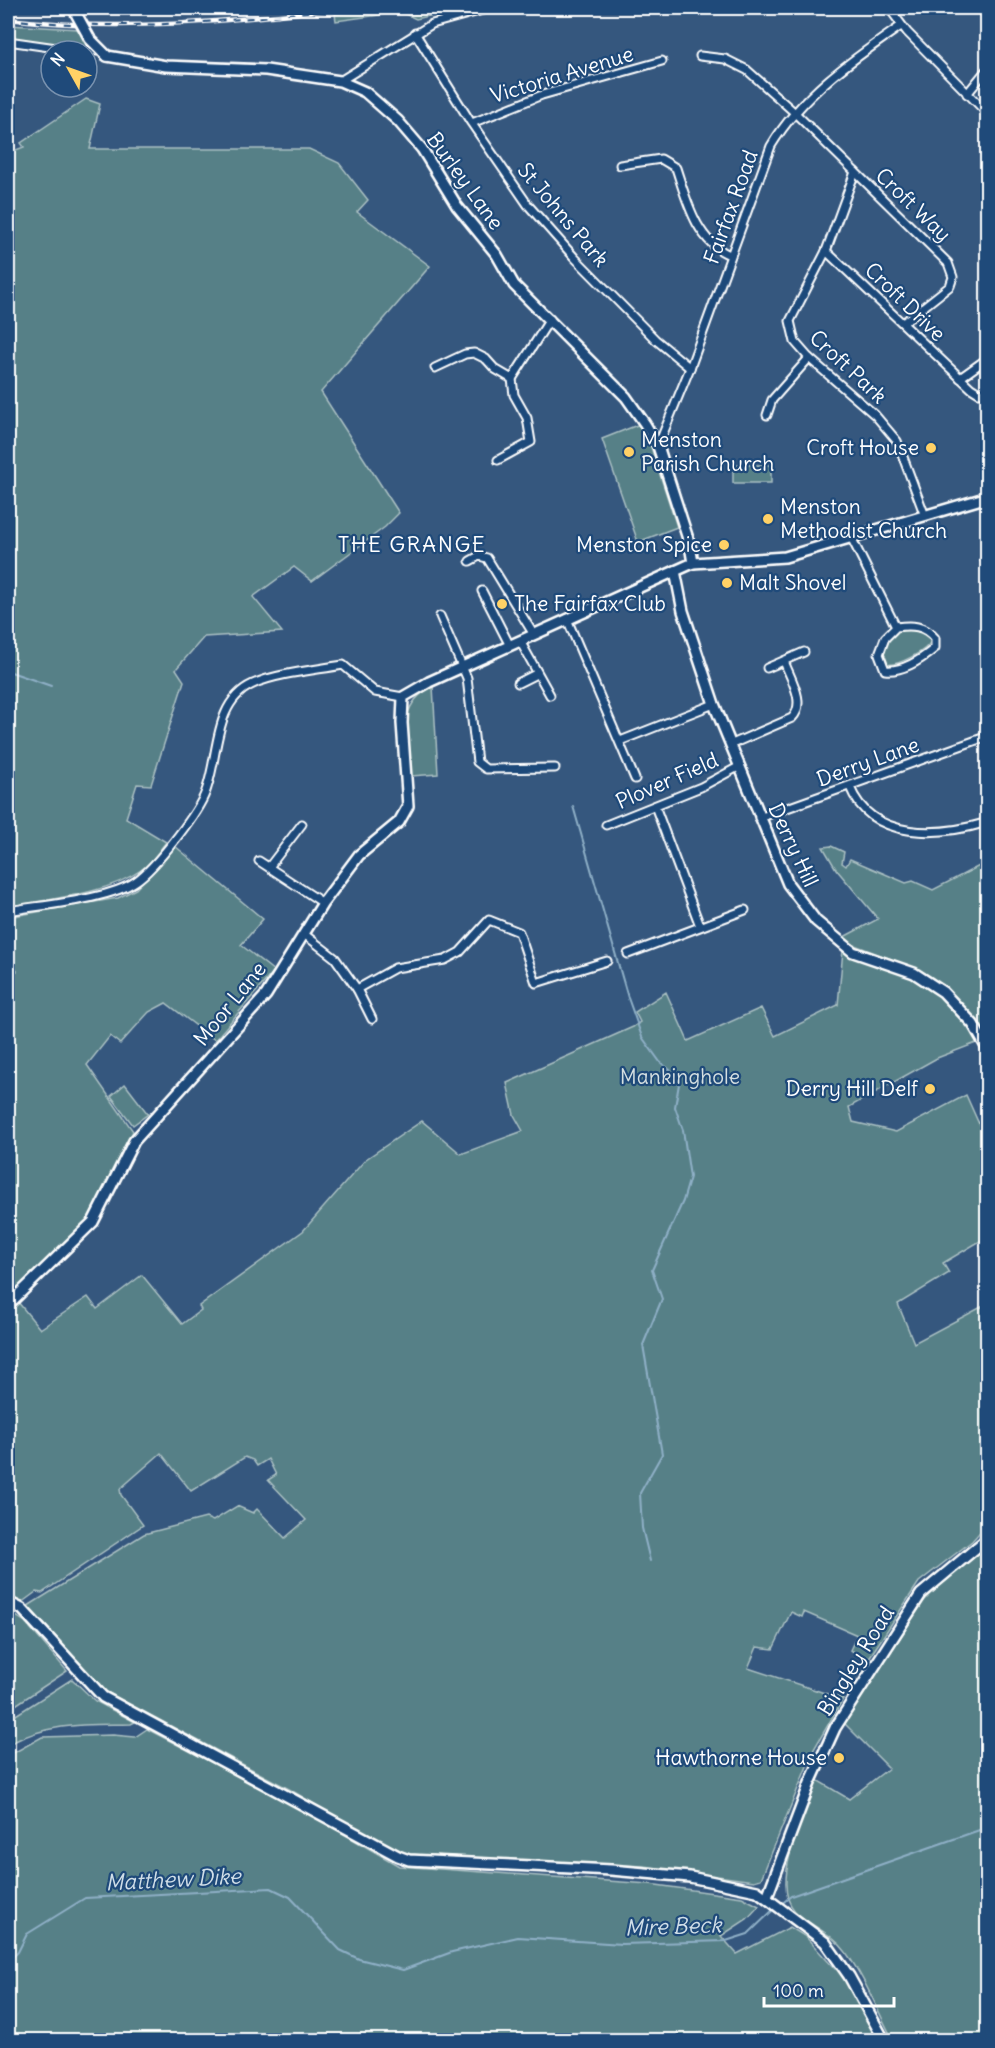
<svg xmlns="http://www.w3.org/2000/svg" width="995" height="2048" viewBox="0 0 995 2048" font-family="Delius,sans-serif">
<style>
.green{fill:#578087;stroke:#abc0c3;stroke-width:1.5}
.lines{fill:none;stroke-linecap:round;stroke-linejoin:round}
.stream{stroke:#8fb0c7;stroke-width:2}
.street-casing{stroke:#fff;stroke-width:11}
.secondary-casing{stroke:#fff;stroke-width:14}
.street{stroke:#1f4a7a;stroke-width:7}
.secondary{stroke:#1f4a7a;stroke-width:9}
.rail-casing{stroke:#fff;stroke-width:4.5}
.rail{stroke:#1f4a7a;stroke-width:2;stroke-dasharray:7;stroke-linecap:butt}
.secondary-bridge-casing{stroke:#fff;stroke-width:14;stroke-linecap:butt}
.secondary-bridge{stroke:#1f4a7a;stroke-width:9}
.poi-dot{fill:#ffd166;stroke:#1f4a7a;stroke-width:2}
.labels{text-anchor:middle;stroke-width:4.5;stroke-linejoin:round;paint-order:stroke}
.street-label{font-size:21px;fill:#fff;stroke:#1f4a7a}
.poi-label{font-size:21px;fill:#fff;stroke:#1f4a7a;text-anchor:start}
.park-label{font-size:21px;fill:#d5dfe1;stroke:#1f4a7a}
.neighbourhood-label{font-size:22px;letter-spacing:1.5px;fill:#fff;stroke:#1f4a7a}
.water-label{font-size:22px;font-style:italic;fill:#d0dee8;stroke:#1f4a7a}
</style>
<rect width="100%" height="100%" fill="#35577e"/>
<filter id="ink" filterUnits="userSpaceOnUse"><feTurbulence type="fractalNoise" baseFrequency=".0167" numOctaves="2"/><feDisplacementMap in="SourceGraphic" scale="12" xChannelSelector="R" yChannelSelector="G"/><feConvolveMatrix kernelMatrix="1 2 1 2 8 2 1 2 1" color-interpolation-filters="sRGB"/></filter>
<g filter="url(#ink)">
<!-- green -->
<g class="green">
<path d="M 385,8 L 464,8 L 416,19 L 401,12 L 336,21 L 335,14 Z"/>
<path d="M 8,25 L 78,29 L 87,48 L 8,38 Z"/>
<path d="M 86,99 L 100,104 L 90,149 L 309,149 L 339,163 L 368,200 L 357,212 L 430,266 L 321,392 L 399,513 L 385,527 L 312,581 L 294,567 L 253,597 L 282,632 L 204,637 L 176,669 L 184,681 L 151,785 L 137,784 L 126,818 L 166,842 C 158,852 152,863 141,870 C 105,895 50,898 8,907 L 8,153 L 24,147 L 21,143 Z"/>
<path d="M 640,424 L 650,444 L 677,527 L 638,542 L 602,439 Z"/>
<rect x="733" y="465" width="38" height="18"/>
<path d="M 906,628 L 929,635 L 931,641 C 927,651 896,667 886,664 L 884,659 C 884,644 890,632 906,628 Z"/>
<path d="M 433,686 L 438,774 L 411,776 C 408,739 394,706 433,686 Z"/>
<path d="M 175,846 L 263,919 L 241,945 L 274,971 L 215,1040 L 166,1003 L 149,1012 L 120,1044 L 110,1036 L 87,1065 L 133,1131 L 89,1225 L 8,1298 L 8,975 L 17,971 L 8,957 L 8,917 L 118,898 L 136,889 Z"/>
<path d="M 831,846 L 844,852 L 842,863 L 846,866 L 850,859 L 906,883 L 913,881 L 933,890 L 987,862 L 987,1039 C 974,1016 947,984 923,972 C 896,960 868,951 840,939 L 878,919 L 836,869 L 823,847 Z"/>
<path d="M 843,950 C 863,966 888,963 912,972 C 938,982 962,1021 979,1042 L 937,1058 L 849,1107 L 853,1122 L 896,1132 L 966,1095 L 987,1142 L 987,1237 L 943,1263 L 949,1273 L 898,1304 L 914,1343 L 987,1304 L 987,1524 L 972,1541 L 919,1582 L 869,1658 L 850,1650 L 857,1635 L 804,1612 L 802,1617 L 791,1612 L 773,1649 L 757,1647 L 748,1668 L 843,1699 L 814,1749 L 761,1879 L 754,1881 L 643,1866 L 405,1854 L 387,1847 L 289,1789 L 105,1691 L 28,1606 L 144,1534 L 206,1518 L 213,1521 L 237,1506 L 253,1513 L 257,1509 L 285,1538 L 306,1520 L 268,1480 L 276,1475 L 268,1459 L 257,1466 L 253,1460 L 245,1457 L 191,1491 L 161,1453 L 120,1489 L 121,1495 L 143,1525 L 42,1593 L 36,1592 L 21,1603 L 8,1597 L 8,1309 L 18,1302 L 40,1329 L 88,1297 L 97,1309 L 142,1275 L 182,1324 L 201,1310 L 199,1306 L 303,1231 L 366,1159 L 422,1121 L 461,1154 L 523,1131 L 514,1115 L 507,1083 L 633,1027 L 640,1022 L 635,1012 L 666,992 L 688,1041 L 761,1008 L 775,1036 L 838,1005 Z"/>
<path d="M 125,1084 L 148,1114 L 133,1125 L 111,1096 Z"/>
<path d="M 987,1546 L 987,2040 L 893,2040 C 878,2012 865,1978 845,1951 C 833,1934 810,1926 795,1911 C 769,1884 806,1809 817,1780 L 849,1799 L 889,1768 L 844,1723 L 924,1601 L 940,1585 Z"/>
<path d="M 13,1614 L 25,1622 L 67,1671 L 8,1710 L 8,1620 Z"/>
<path d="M 72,1679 L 95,1701 L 135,1722 L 131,1724 C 87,1725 52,1722 11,1743 L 8,1738 L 8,1720 Z"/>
<path d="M 147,1729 L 292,1804 L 399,1866 L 649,1884 L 742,1897 L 759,1906 L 747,1919 L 721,1936 L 737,1954 L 790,1927 L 806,1937 L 835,1969 L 840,1969 L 879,2040 L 8,2040 L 8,1756 L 42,1737 L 113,1735 L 135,1737 Z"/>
</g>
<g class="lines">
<!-- stream -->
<g class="stream">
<path d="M 8,671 L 51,686"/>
<path d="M 573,806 L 628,998 L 642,1037 L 660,1062 L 680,1078 L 675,1107 L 683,1130 L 690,1177 L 683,1201 L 652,1270 L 662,1299 L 643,1345 L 662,1454 L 640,1493 L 642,1528 L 650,1561"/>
<path d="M 779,1906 L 791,1896 L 988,1827"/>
<path d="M 8,1962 L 18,1952 L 27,1934 L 85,1898 L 271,1888 L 290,1897 L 340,1950 L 359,1959 L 403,1970 L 452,1952 L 518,1937 L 622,1944 L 726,1941 L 748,1934 L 774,1909"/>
</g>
<!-- street casing -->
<g class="street-casing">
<g id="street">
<path d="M 889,8 L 907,32 L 988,114"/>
<path d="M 415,33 L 470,121 L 528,205 L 575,258 L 656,340 L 690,368"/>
<path d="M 8,41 L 77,51"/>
<path d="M 87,51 L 100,51"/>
<path d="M 700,56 L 725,59 L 747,70 L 794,112 L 948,263 L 953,277 L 950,286 L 903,323"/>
<path d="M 340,81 L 432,24 L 490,8"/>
<path d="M 967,94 L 988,68"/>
<path d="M 472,123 L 542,95 L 662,61"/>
<path d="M 620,165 L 661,159 L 676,168 C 686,198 696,242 730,255"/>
<path d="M 855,172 L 826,251 L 790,321 L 795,342 L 809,358 L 875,415 L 897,441 L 925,516"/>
<path d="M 826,251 L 971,388 L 979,393 L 988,392"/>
<path d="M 435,368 L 465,354 L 474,353 L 486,359 L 495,369 L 512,379"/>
<path d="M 960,378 L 988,358"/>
<path d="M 767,415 L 772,400 L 809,358"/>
<path d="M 658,446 L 690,368 L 771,146 C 802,94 852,60 901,26"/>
<path d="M 498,460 L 531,442 L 527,418 L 514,395 L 512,379 L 550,319"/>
<path d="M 852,539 L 896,627 C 912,625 924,625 935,638 L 935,648 C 922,659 903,672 885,670 L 879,654 L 885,638 L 896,627"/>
<path d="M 985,560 L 988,559"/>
<path d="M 470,561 L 479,556 L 487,558 L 534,635"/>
<path d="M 482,591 L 510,646"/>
<path d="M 440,616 L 467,678 L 477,762 L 486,769 L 555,768"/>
<path d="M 567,619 L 635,779"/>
<path d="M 520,641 L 550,695"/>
<path d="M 767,668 L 804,652"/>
<path d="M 518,683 L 536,674"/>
<path d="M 620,741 L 714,704"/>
<path d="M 732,744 L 792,718 C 807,703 790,678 784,661"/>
<path d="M 850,787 C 872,842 941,836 988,822"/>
<path d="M 655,806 L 700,926"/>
<path d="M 759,818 L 988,736"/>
<path d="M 606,825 L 701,787 L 740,766"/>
<path d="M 259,861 L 323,903"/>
<path d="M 269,867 L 302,824"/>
<path d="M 8,911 C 41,905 109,900 136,881 C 155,868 194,818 204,796 C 220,760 211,703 253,684 C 278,673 316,670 343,665 L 375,692 L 403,697"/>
<path d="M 304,934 L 335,958 L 357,989 L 395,968 L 445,960 L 460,952 L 489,920 L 519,932 L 536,983 L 607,961"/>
<path d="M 628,954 L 745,910"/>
<path d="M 357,989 L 372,1019"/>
</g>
</g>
<!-- secondary casing -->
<g class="secondary-casing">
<g id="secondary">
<path d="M 107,56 L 166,66 L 266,70 L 340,81 L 365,92 L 398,121 L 422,149 L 457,206 L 497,255 L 514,285 L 626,397 L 645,424 L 658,446 L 690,545 L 693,563"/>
<path d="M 675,571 L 683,611 L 714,704 L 788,884 L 816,921 L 853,952 L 914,973 L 943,992 L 973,1024 L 988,1050"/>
<path d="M 8,1305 L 93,1222 L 134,1141 L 266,995 L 323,903 L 359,855 L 399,822 L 408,806 L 402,723 L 403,697 L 429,682 L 693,563 L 785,557 L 988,497"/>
<path d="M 8,1602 L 22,1609 L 103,1697 L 398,1856 L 409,1860 L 611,1870 L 690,1877 L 757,1891 L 825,1942 L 849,1976 L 884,2040"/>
<path d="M 767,1897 L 810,1783 L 835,1728 L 921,1594 L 988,1538"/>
</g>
</g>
<!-- street -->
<use href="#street" class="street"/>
<!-- secondary -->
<use href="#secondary" class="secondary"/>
<!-- rail casing -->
<g class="rail-casing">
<path id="rail" d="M 8,19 C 118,32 230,22 340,8"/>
</g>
<!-- rail -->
<use href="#rail" class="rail"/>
<!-- secondary-bridge casing -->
<g class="secondary-bridge-casing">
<path id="secondary-bridge" d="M 73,8 L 90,39 L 107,56"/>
</g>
<!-- secondary-bridge -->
<use href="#secondary-bridge" class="secondary-bridge"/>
</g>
</g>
<!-- markers -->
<g class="poi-dot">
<circle cx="931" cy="448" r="6"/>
<circle cx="629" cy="452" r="6"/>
<circle cx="768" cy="519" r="6"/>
<circle cx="724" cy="545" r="6"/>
<circle cx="727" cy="583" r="6"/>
<circle cx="502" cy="604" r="6"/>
<circle cx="930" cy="1089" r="6"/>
<circle cx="839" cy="1758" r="6"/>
</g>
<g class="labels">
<!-- street labels -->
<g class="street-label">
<text transform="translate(562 75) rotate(-17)" y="7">Victoria Avenue</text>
<text transform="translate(465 181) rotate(54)" y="7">Burley Lane</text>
<text transform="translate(913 205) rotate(44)" y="7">Croft Way</text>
<text transform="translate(731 207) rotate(-70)" y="7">Fairfax Road</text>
<text transform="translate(563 215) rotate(50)" y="7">St Johns Park</text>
<text transform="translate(905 302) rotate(44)" y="7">Croft Drive</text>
<text transform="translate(848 367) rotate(43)" y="7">Croft Park</text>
<text transform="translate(868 762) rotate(-20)" y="7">Derry Lane</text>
<text transform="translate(667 781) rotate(-24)" y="7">Plover Field</text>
<text transform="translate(793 845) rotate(65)" y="7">Derry Hill</text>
<text transform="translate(230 1004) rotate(-51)" y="7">Moor Lane</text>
<text transform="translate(856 1661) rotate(-58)" y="7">Bingley Road</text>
</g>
<!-- poi labels -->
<g class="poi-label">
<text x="641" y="447">Menston<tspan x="641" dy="24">Parish Church</tspan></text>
<text x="919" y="455" text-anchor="end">Croft House</text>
<text x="780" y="514">Menston<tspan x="780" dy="24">Methodist Church</tspan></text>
<text x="712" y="552" text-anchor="end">Menston Spice</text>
<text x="739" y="590">Malt Shovel</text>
<text x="514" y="611">The Fairfax Club</text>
<text x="918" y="1096" text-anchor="end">Derry Hill Delf</text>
<text x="827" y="1765" text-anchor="end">Hawthorne House</text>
</g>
<!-- park labels -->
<g class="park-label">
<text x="680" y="1084">Mankinghole</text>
</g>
<!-- neighbourhood labels -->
<g class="neighbourhood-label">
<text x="412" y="552">THE GRANGE</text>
</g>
<!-- water labels -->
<g class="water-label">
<text transform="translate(173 1879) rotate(-3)" y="8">Matthew Dike</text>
<text transform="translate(673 1926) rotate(-2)" y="8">Mire Beck</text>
</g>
</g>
<!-- margin -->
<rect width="995" height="2048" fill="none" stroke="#1f4a7a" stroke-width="30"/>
<rect x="15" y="15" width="965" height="2018" fill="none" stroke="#fff" stroke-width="2" filter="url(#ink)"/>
<!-- north arrow -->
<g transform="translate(69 69) rotate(310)"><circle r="28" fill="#1f4a7a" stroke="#7992af" stroke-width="1.5"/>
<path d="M0-4.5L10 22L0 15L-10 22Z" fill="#ffd166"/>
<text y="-9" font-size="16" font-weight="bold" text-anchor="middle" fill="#ffffff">N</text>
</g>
<!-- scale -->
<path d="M764 1997v9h130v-9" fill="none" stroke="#ffffff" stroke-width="3"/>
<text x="773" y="1997" font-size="18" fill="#ffffff" stroke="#1f4a7a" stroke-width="4.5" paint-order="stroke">100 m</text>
</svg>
